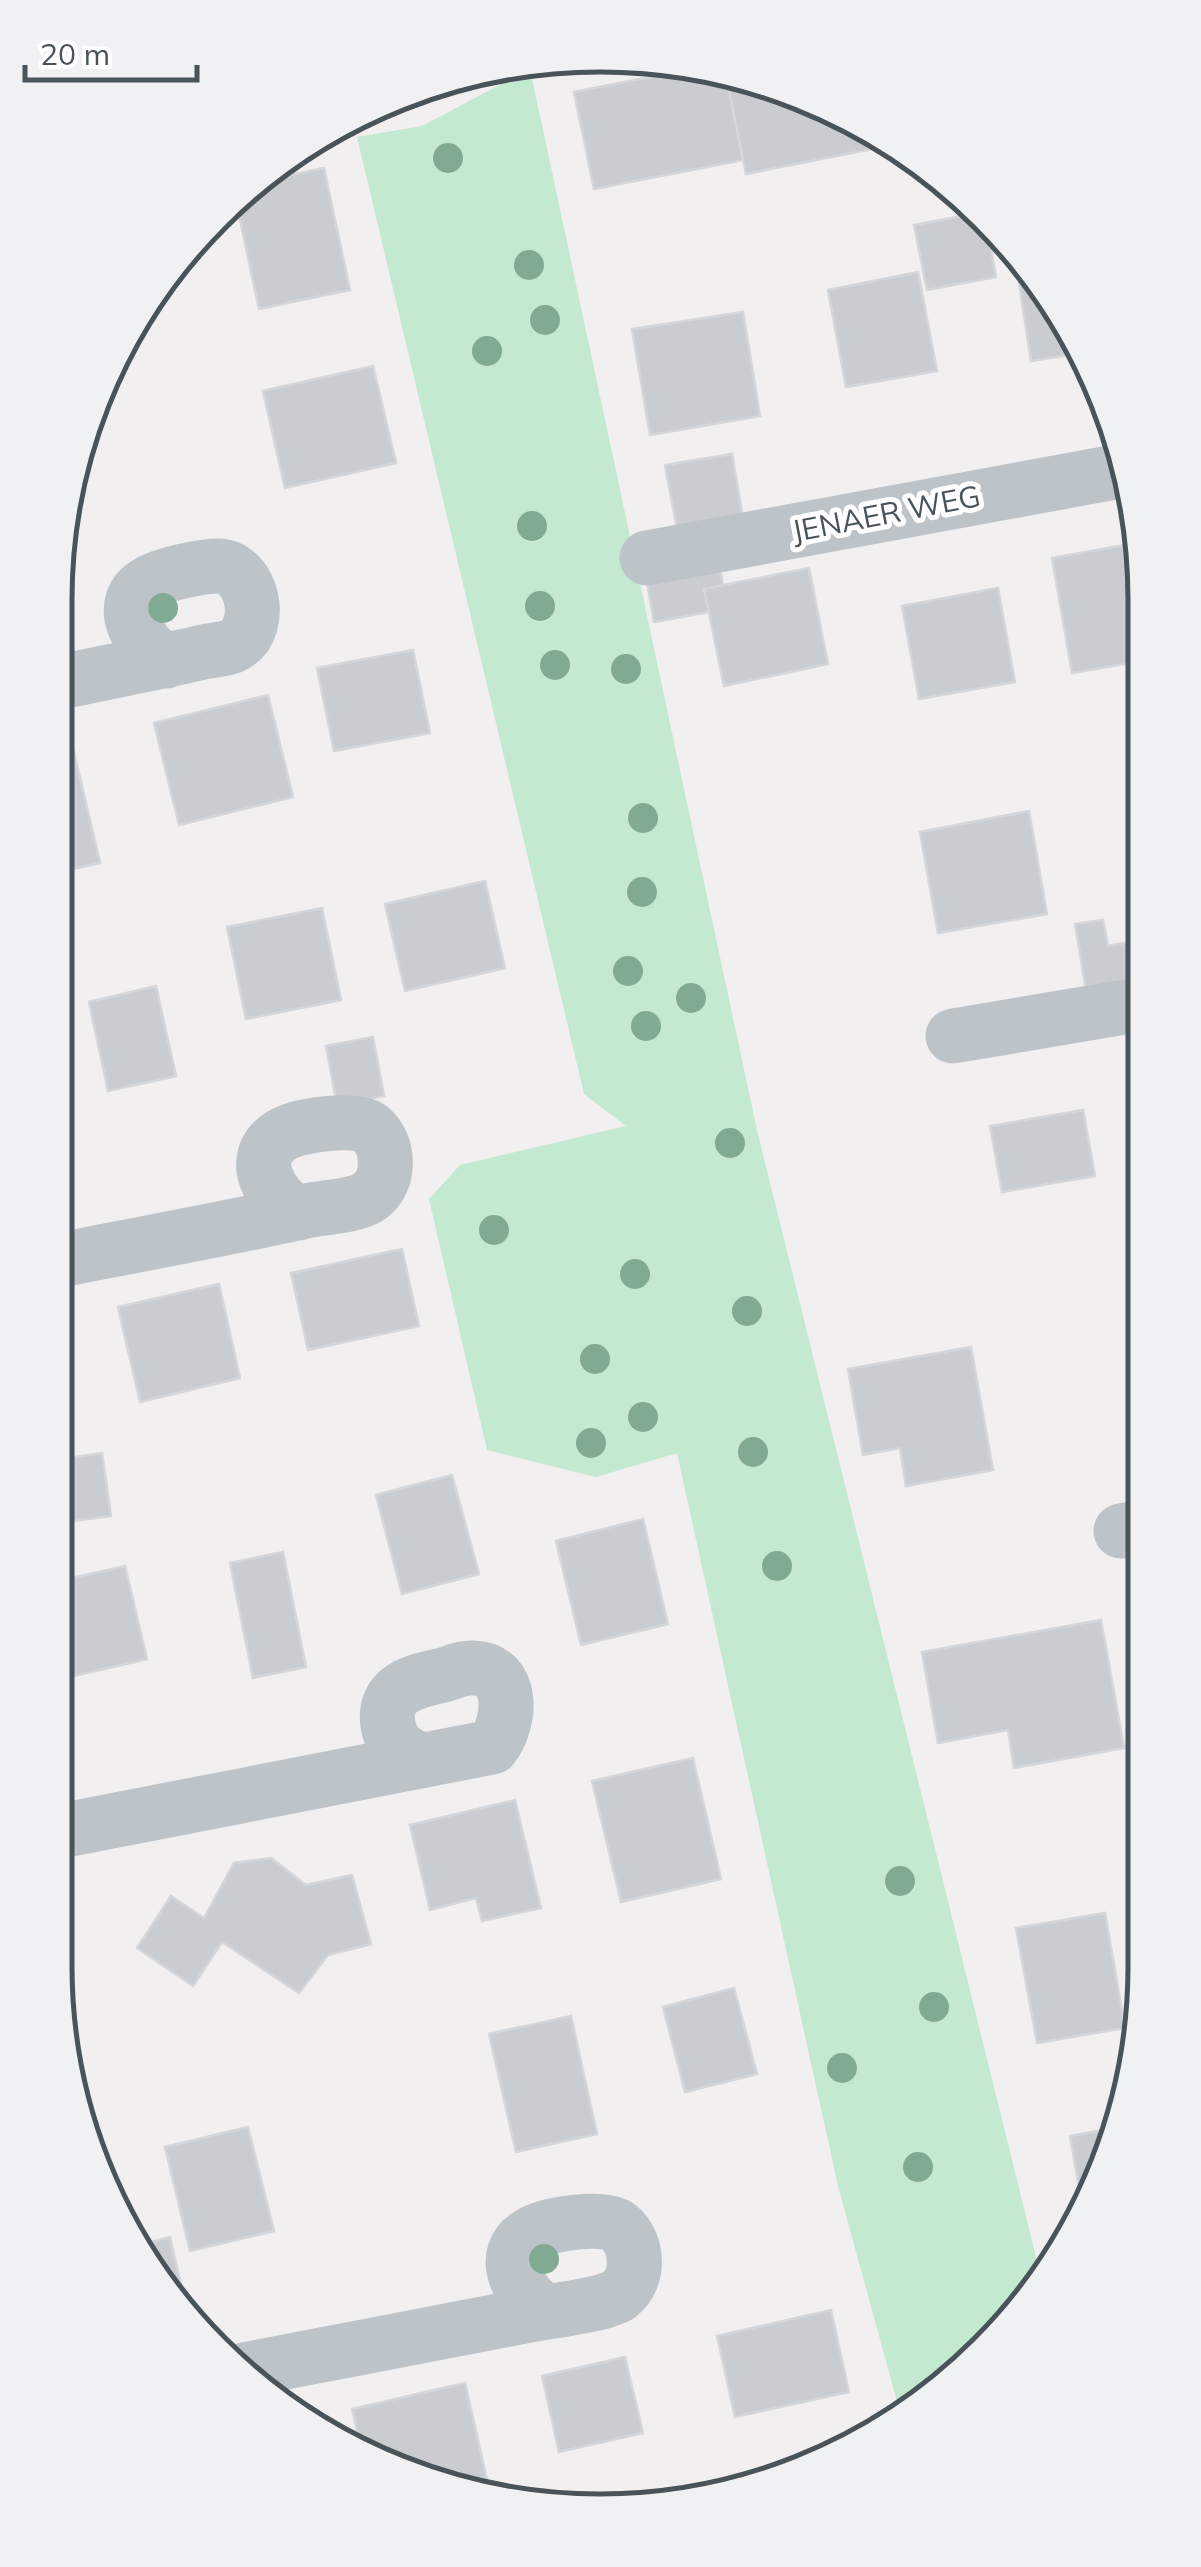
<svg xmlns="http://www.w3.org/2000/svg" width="1201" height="2567" viewBox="0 0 1201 2567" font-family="Mulish,sans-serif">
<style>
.green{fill:#c3e9d0}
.building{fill:#c9ccd1;stroke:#d4d6da;stroke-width:2.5}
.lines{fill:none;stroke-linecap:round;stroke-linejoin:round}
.minor{stroke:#bcc4ca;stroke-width:55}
.tree{fill:#80ab92}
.labels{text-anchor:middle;stroke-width:10;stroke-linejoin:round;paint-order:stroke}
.street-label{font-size:30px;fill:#49535a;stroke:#fff}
.rim{fill:none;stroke:#49535a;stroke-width:5}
</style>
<rect width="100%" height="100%" fill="#f1efef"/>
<!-- green -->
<path class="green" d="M 530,69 L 757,1130 L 1041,2277 L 1011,2326 L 901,2416 L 838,2186 L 677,1453 L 596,1477 L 487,1450 L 429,1199 L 460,1165 L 626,1126 L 584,1094 L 357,137 L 422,126 Z"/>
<!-- building -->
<g class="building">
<path d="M 680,71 L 727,80 L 743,160 L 594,189 L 574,92 Z"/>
<path d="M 727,80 L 809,96 L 893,145 L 746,174 Z"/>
<path d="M 324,168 L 350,290 L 259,309 L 236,201 L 267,180 Z"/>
<path d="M 977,213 L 986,221 L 996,277 L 927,290 L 914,225 Z"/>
<path d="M 1014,249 L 1033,268 L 1082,353 L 1031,361 Z"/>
<path d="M 918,272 L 937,371 L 846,387 L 828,290 Z"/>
<path d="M 743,312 L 760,416 L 650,435 L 632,329 Z"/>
<path d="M 373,366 L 396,463 L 285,488 L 263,391 Z"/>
<path d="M 732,454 L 743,518 L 677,529 L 665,465 Z"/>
<path d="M 1141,542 L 1142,661 L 1072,673 L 1052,558 Z"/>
<path d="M 719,563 L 723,586 L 704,589 L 709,612 L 654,622 L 646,577 Z"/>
<path d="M 809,568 L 828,664 L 724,686 L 704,589 Z"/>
<path d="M 998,588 L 1015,682 L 919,699 L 902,606 Z"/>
<path d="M 413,650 L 430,733 L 334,751 L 317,668 Z"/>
<path d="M 268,695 L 293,797 L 179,825 L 154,723 Z"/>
<path d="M 70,735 L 100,863 L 55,873 L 55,738 Z"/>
<path d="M 1029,811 L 1047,914 L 938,933 L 920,832 Z"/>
<path d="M 485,881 L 505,968 L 405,991 L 385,904 Z"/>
<path d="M 322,908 L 341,1000 L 246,1019 L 227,927 Z"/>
<path d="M 1103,920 L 1108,946 L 1135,941 L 1142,980 L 1086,990 L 1075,924 Z"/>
<path d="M 156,986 L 176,1076 L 108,1091 L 89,1002 Z"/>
<path d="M 373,1037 L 384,1096 L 337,1105 L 326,1046 Z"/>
<path d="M 1083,1110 L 1095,1176 L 1002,1192 L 990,1126 Z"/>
<path d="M 402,1249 L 419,1326 L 308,1350 L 291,1273 Z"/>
<path d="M 219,1284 L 240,1378 L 140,1402 L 118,1307 Z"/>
<path d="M 971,1347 L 993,1470 L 906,1486 L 900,1448 L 863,1455 L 848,1369 Z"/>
<path d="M 102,1453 L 111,1516 L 72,1521 L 63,1459 Z"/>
<path d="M 452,1475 L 479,1574 L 402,1594 L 376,1495 Z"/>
<path d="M 643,1519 L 668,1624 L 581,1645 L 556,1541 Z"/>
<path d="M 283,1552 L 306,1667 L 253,1678 L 230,1563 Z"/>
<path d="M 125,1566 L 147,1659 L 74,1676 L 55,1582 Z"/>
<path d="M 1101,1620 L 1124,1748 L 1014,1768 L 1008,1730 L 938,1743 L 922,1652 Z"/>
<path d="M 693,1758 L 721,1879 L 621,1902 L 592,1781 Z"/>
<path d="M 515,1800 L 541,1908 L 482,1921 L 476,1898 L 430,1910 L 410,1825 Z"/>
<path d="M 271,1858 L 306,1885 L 352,1875 L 371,1944 L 328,1955 L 299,1993 L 222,1942 L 193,1986 L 137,1948 L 171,1896 L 204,1918 L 234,1863 Z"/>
<path d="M 1105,1913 L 1125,2028 L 1037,2043 L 1016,1928 Z"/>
<path d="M 734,1988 L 757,2074 L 685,2092 L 663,2007 Z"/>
<path d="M 571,2016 L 597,2134 L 516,2152 L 489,2034 Z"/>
<path d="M 248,2127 L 274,2231 L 190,2251 L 165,2147 Z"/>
<path d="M 1114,2128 L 1105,2175 L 1083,2210 L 1070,2136 Z"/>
<path d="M 170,2237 L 186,2306 L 180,2308 L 143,2244 Z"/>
<path d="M 831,2310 L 849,2392 L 735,2417 L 717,2336 Z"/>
<path d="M 625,2357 L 643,2433 L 559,2452 L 542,2376 Z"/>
<path d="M 465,2383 L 489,2489 L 471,2493 L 362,2452 L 352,2409 Z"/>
</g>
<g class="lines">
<!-- minor -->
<g class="minor">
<path d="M 647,558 L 1126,470"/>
<path d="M 55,683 C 103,673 151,664 199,653 C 209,650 227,650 236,644 C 265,626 253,567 218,566 C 202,566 164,574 150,582 C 112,602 139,647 166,661"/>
<path d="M 953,1036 L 1143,1004"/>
<path d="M 55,1261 C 140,1244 226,1229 311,1210 C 327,1207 357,1206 370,1196 C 391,1181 390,1144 370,1128 C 356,1117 298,1125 282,1135 C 245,1157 271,1200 298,1213"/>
<path d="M 1121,1531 L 1145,1527"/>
<path d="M 55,1832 L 492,1747 C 511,1723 516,1669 473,1668 C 464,1667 451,1673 443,1675 C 415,1681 382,1688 388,1725 C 392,1746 404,1754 423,1760"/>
<path d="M 244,2370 C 339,2352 435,2333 530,2315 C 550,2311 604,2305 619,2295 C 640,2279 639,2244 619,2227 C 605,2215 549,2224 532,2233 C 494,2254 521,2299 547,2312"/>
</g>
</g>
<!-- trees -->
<g class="tree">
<circle cx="448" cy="158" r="15"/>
<circle cx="529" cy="265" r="15"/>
<circle cx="545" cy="320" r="15"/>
<circle cx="487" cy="351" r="15"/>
<circle cx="532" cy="526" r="15"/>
<circle cx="540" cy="606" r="15"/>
<circle cx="163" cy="608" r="15"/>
<circle cx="555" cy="665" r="15"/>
<circle cx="626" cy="669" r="15"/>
<circle cx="643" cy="818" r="15"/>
<circle cx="642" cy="892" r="15"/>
<circle cx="628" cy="971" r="15"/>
<circle cx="691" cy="998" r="15"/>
<circle cx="646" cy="1026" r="15"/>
<circle cx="730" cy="1143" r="15"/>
<circle cx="494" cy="1230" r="15"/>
<circle cx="635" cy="1274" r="15"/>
<circle cx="747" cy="1311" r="15"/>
<circle cx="595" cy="1359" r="15"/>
<circle cx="643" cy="1417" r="15"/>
<circle cx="591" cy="1443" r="15"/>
<circle cx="753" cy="1452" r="15"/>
<circle cx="777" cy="1566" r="15"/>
<circle cx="900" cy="1881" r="15"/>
<circle cx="934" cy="2007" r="15"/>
<circle cx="842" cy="2068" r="15"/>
<circle cx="918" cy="2167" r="15"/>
<circle cx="544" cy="2259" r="15"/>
</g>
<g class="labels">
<!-- street labels -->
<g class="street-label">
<text transform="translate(886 514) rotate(-11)" y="10">JENAER WEG</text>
</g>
</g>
<!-- crop -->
<path d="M0 0H1201V2567H0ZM600 72H600A528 528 0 0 1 1128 600V1966A528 528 0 0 1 600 2494H600A528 528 0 0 1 72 1966V600A528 528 0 0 1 600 72Z" fill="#f0f1f2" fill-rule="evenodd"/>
<path class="rim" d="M600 72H600A528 528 0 0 1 1128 600V1966A528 528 0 0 1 600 2494H600A528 528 0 0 1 72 1966V600A528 528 0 0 1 600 72Z"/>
<!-- scale -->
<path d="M25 65v15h172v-15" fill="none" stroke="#49535a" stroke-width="5"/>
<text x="40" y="65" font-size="30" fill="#49535a" stroke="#ffffff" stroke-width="8" paint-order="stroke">20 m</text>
</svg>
